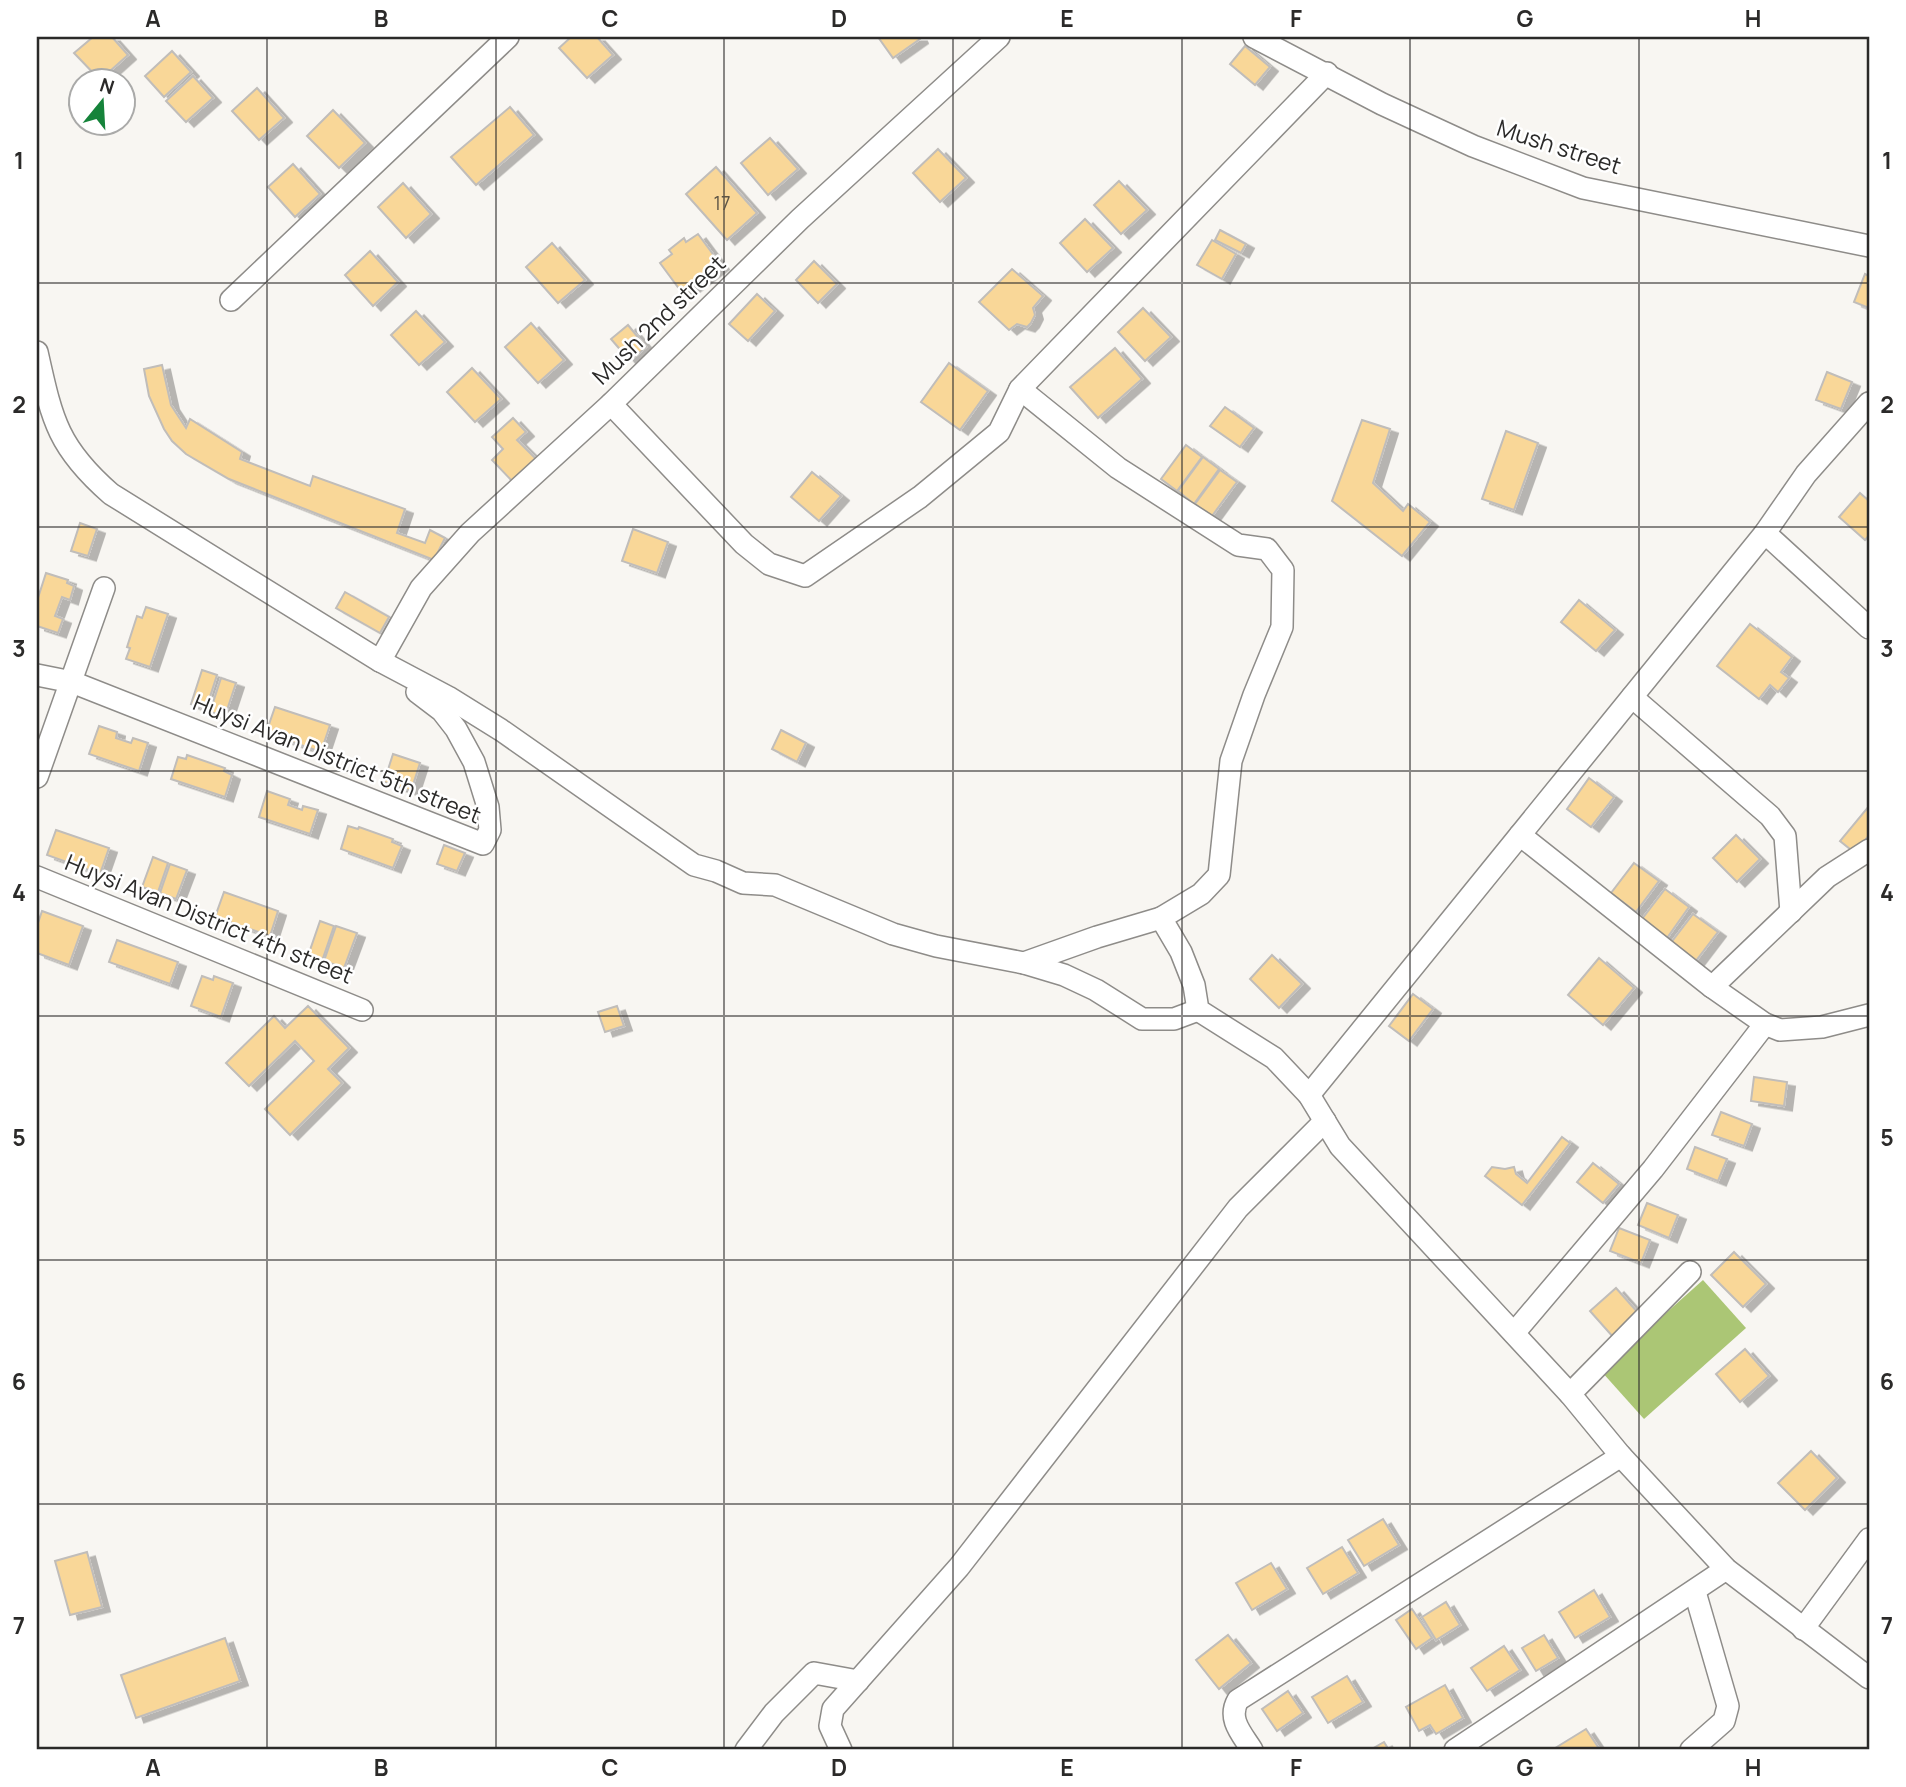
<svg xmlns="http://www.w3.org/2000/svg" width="1906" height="1787" viewBox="0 0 1906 1787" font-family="Manrope,sans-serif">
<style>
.forest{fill:#abc675}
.building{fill:#f9d798;stroke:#c0bdba;stroke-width:2;filter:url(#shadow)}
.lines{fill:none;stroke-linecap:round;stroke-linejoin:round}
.minor-casing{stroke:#8e8c89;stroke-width:24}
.minor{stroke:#fff;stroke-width:21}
.grid{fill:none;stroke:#2b2a29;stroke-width:2;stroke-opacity:0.55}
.labels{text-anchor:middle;stroke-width:5;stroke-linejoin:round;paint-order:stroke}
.number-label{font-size:19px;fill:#5e5545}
.street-label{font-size:23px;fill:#2b2a29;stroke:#fff}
.neatline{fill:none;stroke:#2b2a29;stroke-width:2.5}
.grid-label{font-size:23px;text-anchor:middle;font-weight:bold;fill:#2b2a29}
</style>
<defs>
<filter id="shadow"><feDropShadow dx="8" dy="4.5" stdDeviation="0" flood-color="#0004"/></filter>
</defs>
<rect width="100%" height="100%" fill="#f8f6f2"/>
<!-- forest -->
<path class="forest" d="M 1703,1280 L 1746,1328 L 1644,1419 L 1601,1371 Z"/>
<!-- building -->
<g class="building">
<path d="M 93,37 L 112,37 L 128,55 L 100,80 L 74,53 Z"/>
<path d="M 571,37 L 597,37 L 613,55 L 587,78 L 559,48 Z"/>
<path d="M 878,37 L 919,37 L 920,39 L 893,58 Z"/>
<path d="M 1245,46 L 1270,67 L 1255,85 L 1230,64 Z"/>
<path d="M 172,51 L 191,72 L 164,97 L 145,76 Z"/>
<path d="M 193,76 L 213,98 L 186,122 L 166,101 Z"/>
<path d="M 257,88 L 284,118 L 259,140 L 232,111 Z"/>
<path d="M 510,107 L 534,135 L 476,185 L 451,157 Z"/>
<path d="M 333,110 L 365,143 L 339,168 L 307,136 Z"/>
<path d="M 770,138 L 798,169 L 768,195 L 741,163 Z"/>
<path d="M 938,149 L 966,178 L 940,202 L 913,173 Z"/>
<path d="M 293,164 L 320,194 L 295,217 L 268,187 Z"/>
<path d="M 716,167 L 757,213 L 727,240 L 686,194 Z"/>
<path d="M 1119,181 L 1147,210 L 1121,234 L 1094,205 Z"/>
<path d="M 403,183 L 431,214 L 406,238 L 378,207 Z"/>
<path d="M 1085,219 L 1113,248 L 1087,272 L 1060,243 Z"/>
<path d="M 1220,230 L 1246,244 L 1241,253 L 1215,240 Z"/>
<path d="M 698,234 L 721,265 L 683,294 L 660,263 L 672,254 L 669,250 L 684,238 L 686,242 Z"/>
<path d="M 1212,240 L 1236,254 L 1222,279 L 1197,265 Z"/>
<path d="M 552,243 L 585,280 L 558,303 L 526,267 Z"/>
<path d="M 370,251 L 398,282 L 373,306 L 345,275 Z"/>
<path d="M 814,261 L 837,284 L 818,303 L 796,280 Z"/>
<path d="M 1012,269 L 1043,296 L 1033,308 L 1035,315 L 1031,323 L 1027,327 L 1017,324 L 1009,330 L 979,302 Z"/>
<path d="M 1865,274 L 1869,276 L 1869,308 L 1854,302 Z"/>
<path d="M 757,294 L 775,311 L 748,341 L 729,324 Z"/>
<path d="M 1143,308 L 1171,337 L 1145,361 L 1118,332 Z"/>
<path d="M 416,311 L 445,342 L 419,365 L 391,335 Z"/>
<path d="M 531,323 L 564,360 L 538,383 L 505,347 Z"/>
<path d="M 628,325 L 646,347 L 630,361 L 611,339 Z"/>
<path d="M 1115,348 L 1142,379 L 1098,418 L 1070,387 Z"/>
<path d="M 949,363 L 988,391 L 960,430 L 921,402 Z"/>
<path d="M 162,365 L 171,405 L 186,428 L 190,419 L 242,452 L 240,459 L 310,486 L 313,476 L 405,509 L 397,533 L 425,543 L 430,530 L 445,538 L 434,560 L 229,479 L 186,454 L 172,441 L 164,429 L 149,396 L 144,369 Z"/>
<path d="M 472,368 L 501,399 L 475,422 L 447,392 Z"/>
<path d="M 1827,372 L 1852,382 L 1841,409 L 1816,400 Z"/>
<path d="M 1225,407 L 1254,428 L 1240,447 L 1210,426 Z"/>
<path d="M 513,418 L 526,432 L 517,440 L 536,459 L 512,481 L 492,460 L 503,449 L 492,437 Z"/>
<path d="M 1362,420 L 1390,429 L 1373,483 L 1403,511 L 1408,504 L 1430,522 L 1402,556 L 1332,501 Z"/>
<path d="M 1506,431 L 1538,443 L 1514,510 L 1482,499 Z"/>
<path d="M 1186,445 L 1202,457 L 1177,491 L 1161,479 Z"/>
<path d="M 1203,457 L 1219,469 L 1194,504 L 1178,491 Z"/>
<path d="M 1220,470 L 1237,482 L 1212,516 L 1195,504 Z"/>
<path d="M 812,472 L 841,496 L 819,521 L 791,497 Z"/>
<path d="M 1860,493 L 1869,501 L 1869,535 L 1865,540 L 1839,517 Z"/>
<path d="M 80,523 L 97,529 L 88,556 L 71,551 Z"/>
<path d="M 633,529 L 668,542 L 657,573 L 622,561 Z"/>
<path d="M 46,573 L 68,580 L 67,583 L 74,586 L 70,600 L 62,597 L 55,616 L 63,619 L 58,633 L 37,626 L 37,601 Z"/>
<path d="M 345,592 L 389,617 L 380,633 L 336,608 Z"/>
<path d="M 1579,600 L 1615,630 L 1596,651 L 1561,622 Z"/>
<path d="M 146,607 L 168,614 L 150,667 L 126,659 L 130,648 L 127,647 L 137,616 L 142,618 Z"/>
<path d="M 1750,624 L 1792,657 L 1781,672 L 1789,678 L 1778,692 L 1770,685 L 1759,699 L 1717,666 Z"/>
<path d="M 202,670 L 217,675 L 206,709 L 191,704 Z"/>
<path d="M 221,678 L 236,683 L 225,716 L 210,712 Z"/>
<path d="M 275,707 L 330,725 L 321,752 L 266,733 Z"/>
<path d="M 99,726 L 117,732 L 116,738 L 131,743 L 133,738 L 148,743 L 139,771 L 89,754 Z"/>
<path d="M 781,730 L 806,743 L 797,762 L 772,749 Z"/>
<path d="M 393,754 L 420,763 L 411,791 L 384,782 Z"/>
<path d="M 187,755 L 225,768 L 224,771 L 232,775 L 225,797 L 171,779 L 178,757 L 186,759 Z"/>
<path d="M 1589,778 L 1614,797 L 1591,827 L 1567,809 Z"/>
<path d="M 267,791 L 290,799 L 288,805 L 302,810 L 303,806 L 318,810 L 310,834 L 259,817 Z"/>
<path d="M 1869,806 L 1869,835 L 1855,853 L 1840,841 Z"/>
<path d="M 348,826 L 358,829 L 359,827 L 393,839 L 392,842 L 402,846 L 393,868 L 341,849 Z"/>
<path d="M 56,830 L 109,848 L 100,874 L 47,855 Z"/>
<path d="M 1736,835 L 1760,859 L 1737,882 L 1713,858 Z"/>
<path d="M 444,845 L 465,853 L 457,871 L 437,864 Z"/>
<path d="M 153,857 L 168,863 L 158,892 L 142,887 Z"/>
<path d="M 1634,863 L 1659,881 L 1636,912 L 1611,893 Z"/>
<path d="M 170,864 L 187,870 L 176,899 L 160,893 Z"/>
<path d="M 1665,889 L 1689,907 L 1667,938 L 1642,919 Z"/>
<path d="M 224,892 L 278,911 L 270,936 L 215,917 Z"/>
<path d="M 42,911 L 83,926 L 69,965 L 37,953 L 37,926 Z"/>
<path d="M 1693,914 L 1718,932 L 1695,962 L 1670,944 Z"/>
<path d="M 320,921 L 334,926 L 322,961 L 308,956 Z"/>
<path d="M 336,926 L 357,933 L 344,968 L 324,961 Z"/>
<path d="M 117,940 L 178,962 L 170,984 L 109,962 Z"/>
<path d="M 1272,955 L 1302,984 L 1279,1008 L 1250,979 Z"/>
<path d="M 1599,958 L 1634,988 L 1603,1025 L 1568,995 Z"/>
<path d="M 202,976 L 213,980 L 214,976 L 233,983 L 221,1017 L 191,1006 Z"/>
<path d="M 1413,994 L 1433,1009 L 1409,1041 L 1389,1026 Z"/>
<path d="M 308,1006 L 349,1048 L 328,1069 L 342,1083 L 290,1135 L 265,1109 L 314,1061 L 295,1041 L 249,1086 L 226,1063 L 274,1016 L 285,1028 Z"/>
<path d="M 617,1006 L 624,1026 L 605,1032 L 598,1012 Z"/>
<path d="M 1754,1077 L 1787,1082 L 1784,1106 L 1751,1101 Z"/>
<path d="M 1721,1112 L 1752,1124 L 1744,1146 L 1712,1135 Z"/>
<path d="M 1562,1137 L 1570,1143 L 1522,1205 L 1485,1176 L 1492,1167 L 1505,1169 L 1514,1167 L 1516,1174 L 1527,1183 Z"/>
<path d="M 1695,1147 L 1727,1159 L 1718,1181 L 1687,1169 Z"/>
<path d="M 1593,1163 L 1619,1184 L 1603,1203 L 1577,1182 Z"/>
<path d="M 1647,1203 L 1678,1215 L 1669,1238 L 1638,1225 Z"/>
<path d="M 1619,1228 L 1650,1240 L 1641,1263 L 1610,1251 Z"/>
<path d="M 1734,1252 L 1766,1284 L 1743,1307 L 1711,1275 Z"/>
<path d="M 1616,1288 L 1640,1315 L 1614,1338 L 1590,1311 Z"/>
<path d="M 1745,1349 L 1769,1376 L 1740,1402 L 1716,1374 Z"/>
<path d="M 1811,1451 L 1837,1478 L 1805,1510 L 1778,1483 Z"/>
<path d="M 1383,1519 L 1399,1545 L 1364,1566 L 1348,1540 Z"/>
<path d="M 1342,1547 L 1358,1573 L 1323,1594 L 1307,1568 Z"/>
<path d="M 87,1552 L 102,1607 L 70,1615 L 55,1561 Z"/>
<path d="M 1271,1563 L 1287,1589 L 1252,1610 L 1236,1583 Z"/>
<path d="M 1594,1590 L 1610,1617 L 1575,1638 L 1559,1612 Z"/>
<path d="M 1446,1602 L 1460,1625 L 1436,1640 L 1422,1617 Z"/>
<path d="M 1412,1609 L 1432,1638 L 1416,1649 L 1396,1620 Z"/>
<path d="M 1228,1635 L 1251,1663 L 1219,1689 L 1196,1660 Z"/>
<path d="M 1544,1635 L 1558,1658 L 1536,1671 L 1522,1648 Z"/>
<path d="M 225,1638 L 240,1681 L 136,1718 L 121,1675 Z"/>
<path d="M 1504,1646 L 1520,1670 L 1487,1691 L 1471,1668 Z"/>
<path d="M 1347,1676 L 1363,1702 L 1328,1723 L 1312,1697 Z"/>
<path d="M 1445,1685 L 1463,1718 L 1436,1734 L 1430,1725 L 1419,1731 L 1406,1707 Z"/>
<path d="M 1288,1691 L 1303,1713 L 1277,1731 L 1262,1709 Z"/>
<path d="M 1586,1729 L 1600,1750 L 1552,1750 Z"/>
<path d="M 1384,1742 L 1389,1750 L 1370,1750 Z"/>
</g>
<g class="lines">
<!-- minor casing -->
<g class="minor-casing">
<g id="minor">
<path d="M 1254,37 L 1382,104 L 1473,146 L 1583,188 L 1869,246"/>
<path d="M 231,300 L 508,37"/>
<path d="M 37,352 C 52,419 57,447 111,494 L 380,661 L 448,697 L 501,730 L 694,865 L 716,871 L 743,883 L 775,885 L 893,934 L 936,946 L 1024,963 L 1097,937 L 1161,918"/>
<path d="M 1020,389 L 1118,468 L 1238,545 L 1267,549 L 1283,570 L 1282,627 L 1254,695 L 1231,761 L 1219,875 L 1201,894 L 1161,918 L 1181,952 L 1194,985 L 1198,1010 L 1274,1058 L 1309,1095 L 1340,1146 L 1570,1394 L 1621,1456 L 1726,1569 L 1869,1678"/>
<path d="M 611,404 L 744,544 L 769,564 L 805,576 L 920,497 L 999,432 L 1020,389 L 1327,73"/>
<path d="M 1765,533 L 1869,628"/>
<path d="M 380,661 L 421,588 L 470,533 L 611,404 L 800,219 L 999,37"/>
<path d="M 37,675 L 72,682 L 483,844 L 490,830 L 488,807 L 474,762 L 456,729 L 442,711 L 417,692"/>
<path d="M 1632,697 L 1770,816 L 1785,836 L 1791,912"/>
<path d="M 37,777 L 104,588"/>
<path d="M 1520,835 L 1712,987 L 1765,1024 L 1780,1030 L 1822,1027 L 1869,1015"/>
<path d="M 37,877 L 362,1010"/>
<path d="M 1024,963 L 1064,975 L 1096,990 L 1142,1019 L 1174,1019 L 1198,1010"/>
<path d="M 1712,987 L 1827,877 L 1869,850"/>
<path d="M 1309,1095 L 1765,533 L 1806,474 L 1869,403"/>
<path d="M 1514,1333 L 1653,1169 L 1765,1024"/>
<path d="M 1570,1394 L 1690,1272"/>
<path d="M 1803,1629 L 1869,1539"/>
<path d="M 746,1750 L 774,1713 L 814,1673 L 858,1681"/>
<path d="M 841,1750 L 830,1726 L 833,1709 L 959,1567 L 1238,1208 L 1325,1121"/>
<path d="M 1252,1750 C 1242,1734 1227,1719 1238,1700 L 1621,1456"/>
<path d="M 1455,1750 L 1726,1569"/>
<path d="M 1691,1750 L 1724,1721 L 1728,1706 L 1695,1592"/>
</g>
</g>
<!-- minor -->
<use href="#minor" class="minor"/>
</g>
<!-- grid -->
<path class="grid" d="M 267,37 L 267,1750M 496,37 L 496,1750M 724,37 L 724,1750M 953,37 L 953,1750M 1182,37 L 1182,1750M 1410,37 L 1410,1750M 1639,37 L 1639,1750M 37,283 L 1869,283M 37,527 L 1869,527M 37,771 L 1869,771M 37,1016 L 1869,1016M 37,1260 L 1869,1260M 37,1504 L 1869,1504"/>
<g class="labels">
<!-- number labels -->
<g class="number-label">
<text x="722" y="210">17</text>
</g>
<!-- street labels -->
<g class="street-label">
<text transform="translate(1559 147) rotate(18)" y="8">Mush street</text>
<text transform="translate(659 320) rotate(-44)" y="8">Mush 2nd street</text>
<text transform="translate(337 759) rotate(22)" y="8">Huysi Avan District 5th street</text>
<text transform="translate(209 919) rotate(22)" y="8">Huysi Avan District 4th street</text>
</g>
</g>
<!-- border -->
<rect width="1906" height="1787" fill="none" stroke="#ffffff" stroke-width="77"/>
<!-- north arrow -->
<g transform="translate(102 102) rotate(18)"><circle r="33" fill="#ffffff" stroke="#aaaaa9" stroke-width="2"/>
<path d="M0-5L12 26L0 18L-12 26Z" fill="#15833a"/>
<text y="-10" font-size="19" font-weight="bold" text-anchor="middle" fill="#2b2a29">N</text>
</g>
<rect x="38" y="38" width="1830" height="1710" class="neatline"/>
<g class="grid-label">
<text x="153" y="27">A</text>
<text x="381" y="27">B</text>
<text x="610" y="27">C</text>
<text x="839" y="27">D</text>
<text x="1067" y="27">E</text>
<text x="1296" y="27">F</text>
<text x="1525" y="27">G</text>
<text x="1753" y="27">H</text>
<text x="19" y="169">1</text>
<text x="1887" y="169">1</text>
<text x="19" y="413">2</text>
<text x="1887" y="413">2</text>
<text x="19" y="657">3</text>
<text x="1887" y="657">3</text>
<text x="19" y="901">4</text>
<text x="1887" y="901">4</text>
<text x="19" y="1146">5</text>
<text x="1887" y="1146">5</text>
<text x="19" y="1390">6</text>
<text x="1887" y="1390">6</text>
<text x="19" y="1634">7</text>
<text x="1887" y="1634">7</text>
<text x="153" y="1776">A</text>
<text x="381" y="1776">B</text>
<text x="610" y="1776">C</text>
<text x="839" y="1776">D</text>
<text x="1067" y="1776">E</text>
<text x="1296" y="1776">F</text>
<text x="1525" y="1776">G</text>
<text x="1753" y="1776">H</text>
</g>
</svg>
